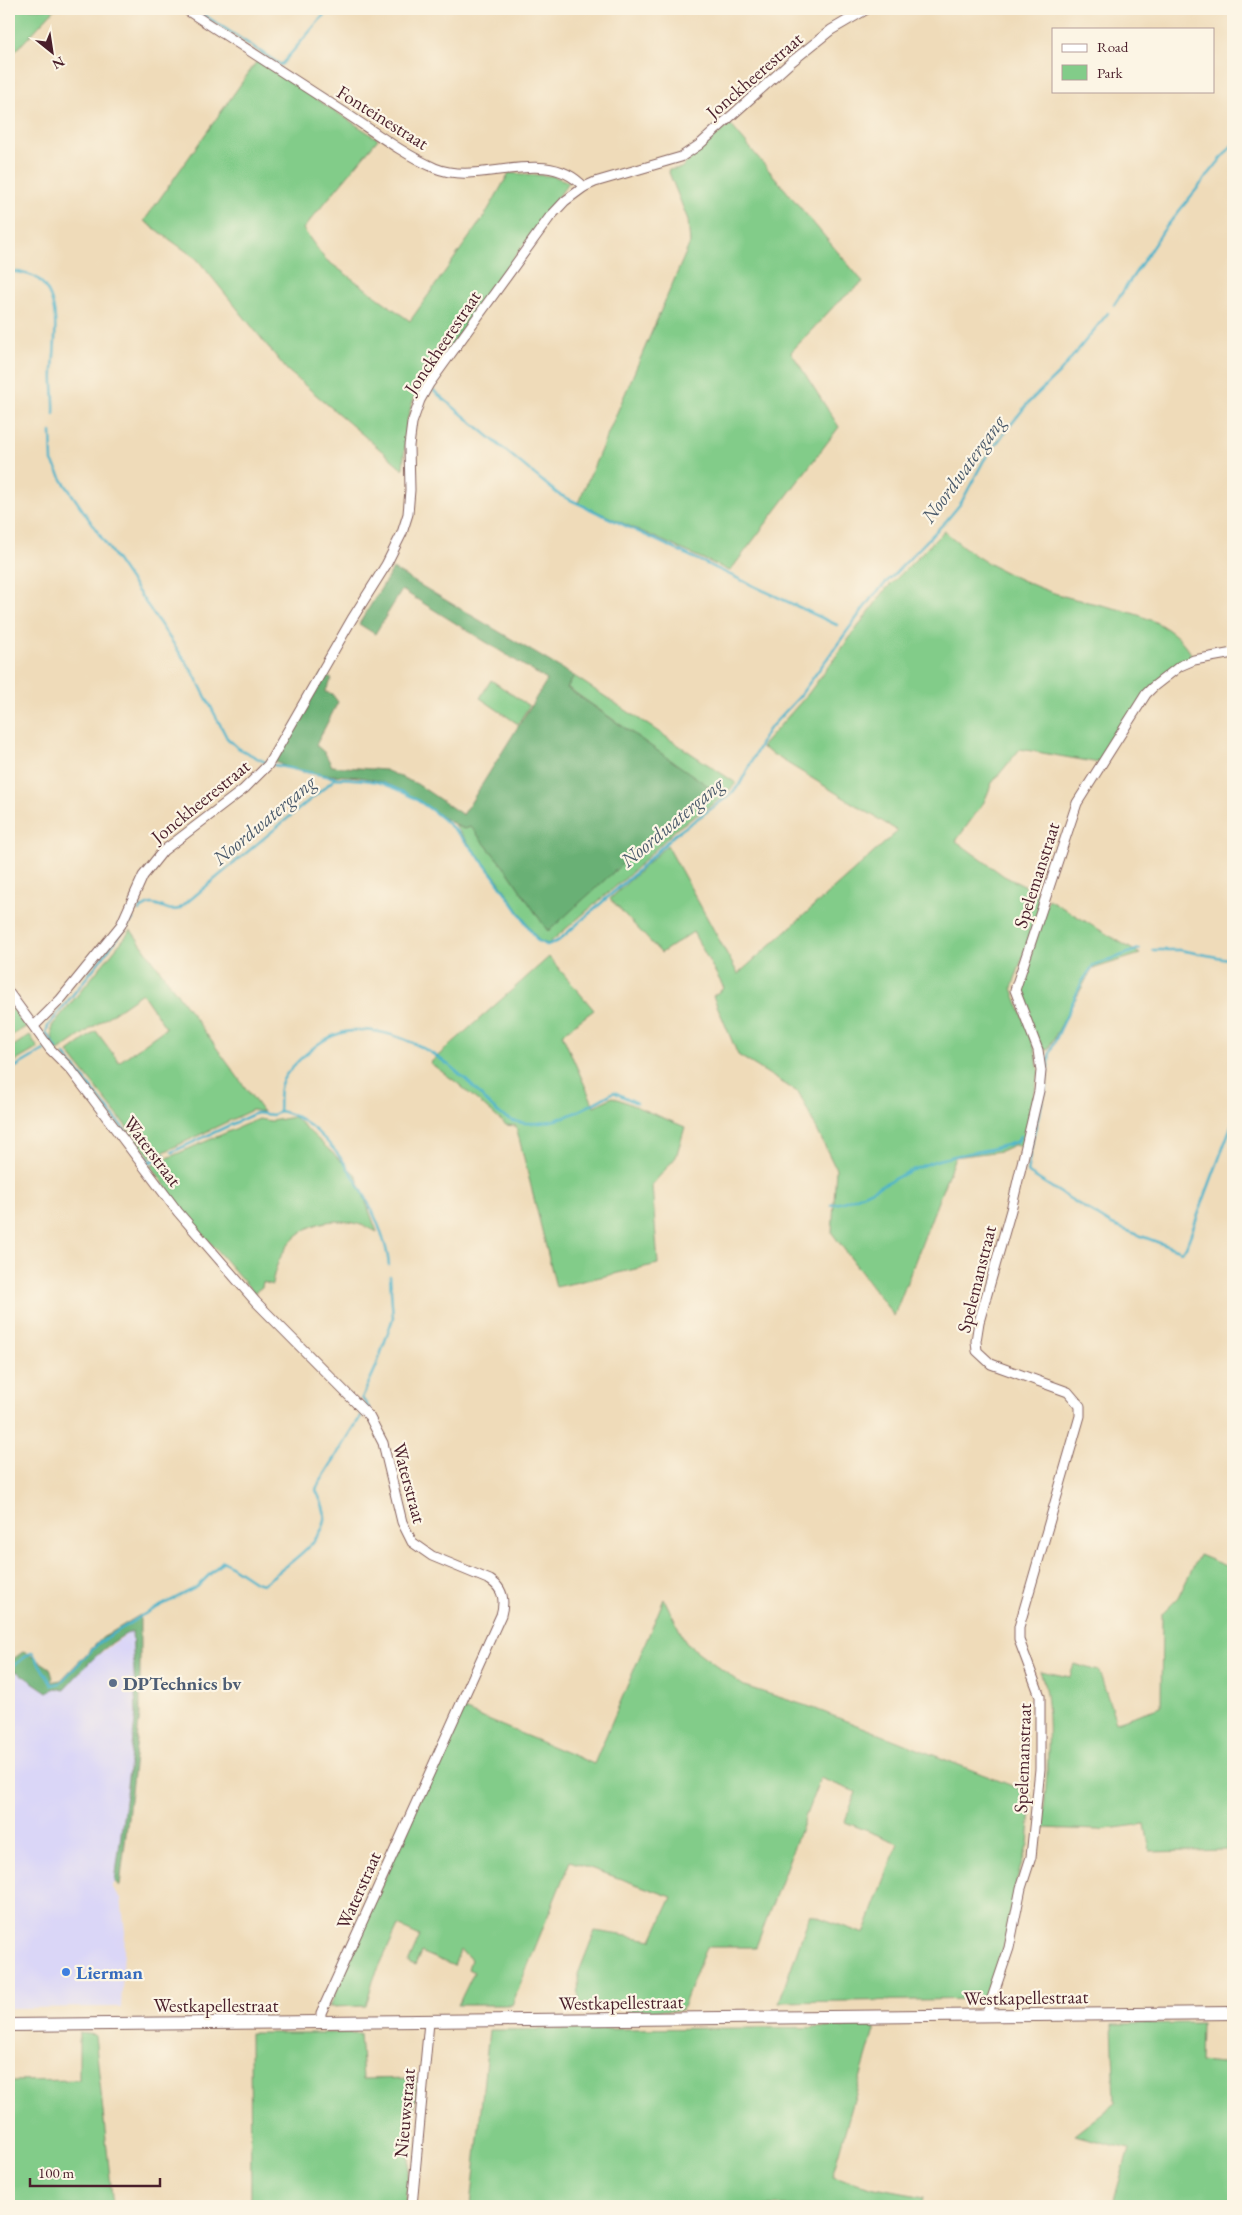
<svg xmlns="http://www.w3.org/2000/svg" width="1242" height="2215" viewBox="0 0 1242 2215" font-family="'EB Garamond',serif">
<style>
.built{fill:#dad6f7}
.green{fill:#82cc89;stroke:#66765a}
.forest{fill:#69b075;stroke:#5a6850}
.lines{fill:none;stroke-linecap:round;stroke-linejoin:round}
.stream{stroke:#4bb3ca;stroke-width:2.5}
.street-casing{stroke:#84615d;stroke-width:11}
.secondary-casing{stroke:#84615d;stroke-width:14}
.street{stroke:#fff;stroke-width:9}
.secondary{stroke:#fff;stroke-width:12}
.service-dot{fill:#5c6f8a;stroke:#fcf5e5;stroke-width:2}
.shop-dot{fill:#3f7fe0;stroke:#fcf5e5;stroke-width:2}
.labels{text-anchor:middle;stroke-width:4.5;stroke-linejoin:round;paint-order:stroke}
.street-label{font-size:19px;fill:#4a1f2b;stroke:#fcf5e5}
.service-label{font-size:19px;font-weight:bold;fill:#4e5e75;stroke:#fcf5e5;text-anchor:start}
.shop-label{font-size:19px;font-weight:bold;fill:#366cbe;stroke:#fcf5e5;text-anchor:start}
.water-label{font-size:20px;font-style:italic;fill:#4a5a6b;stroke:#fcf5e5}
</style>
<rect width="100%" height="100%" fill="#fcf5e5"/>
<filter id="ink" filterUnits="userSpaceOnUse"><feTurbulence type="fractalNoise" baseFrequency=".02" numOctaves="2"/><feDisplacementMap in="SourceGraphic" scale="10" xChannelSelector="R" yChannelSelector="G"/><feConvolveMatrix kernelMatrix="1 2 1 2 8 2 1 2 1" color-interpolation-filters="sRGB"/></filter>
<filter id="wash" filterUnits="userSpaceOnUse"><feTurbulence type="fractalNoise" baseFrequency=".0096" numOctaves="4" result="noise"/><feDisplacementMap in="SourceGraphic" scale="20" xChannelSelector="R" yChannelSelector="G"/><feGaussianBlur stdDeviation="1.12" result="paint"/><feColorMatrix in="noise" values="0 0 0 0 0 0 0 0 0 0 0 0 0 0 0 0 0 1.4 0 .05"/><feComposite in="paint" operator="in"/></filter>
<g filter="url(#wash)">
<rect width="100%" height="100%" fill="#efdbb9"/>
<!-- built -->
<path class="built" d="M 132,1630 L 136,1713 L 115,1882 L 112,1887 L 121,1898 L 125,1932 L 121,2007 L 9,2008 L 9,1678 L 16,1671 L 47,1692 L 56,1688 L 64,1690 L 94,1658 Z"/>
<!-- green -->
<g class="green">
<path d="M 9,9 L 55,9 L 9,58 Z"/>
<path d="M 257,61 L 378,139 L 303,229 L 325,259 L 410,321 L 485,215 L 509,173 L 553,176 L 569,182 L 415,395 L 407,420 L 403,469 L 287,370 L 197,259 L 144,221 Z"/>
<path d="M 730,124 L 863,282 L 837,303 L 791,352 L 839,427 L 730,571 L 578,503 L 690,243 L 688,220 L 668,170 L 681,168 Z"/>
<path d="M 944,531 C 957,541 970,553 984,561 C 1006,573 1032,586 1057,594 C 1103,609 1167,609 1193,657 L 1159,679 L 1099,763 L 1020,749 L 992,783 L 984,802 L 956,841 L 1004,876 L 1044,896 L 1012,988 L 1035,1050 L 1039,1072 L 1023,1146 L 1014,1145 L 1001,1151 L 955,1157 L 894,1316 L 832,1233 L 836,1169 L 799,1093 L 738,1055 L 713,996 L 724,988 L 693,932 L 661,953 L 610,899 L 667,845 L 738,974 L 898,831 L 761,747 L 808,694 L 886,589 Z"/>
<path d="M 574,676 L 736,783 L 723,797 L 676,829 L 628,876 L 548,944 L 539,941 L 498,880 L 454,825 L 464,829 L 471,827 L 508,872 L 548,931 L 664,826 L 713,790 L 567,687 Z"/>
<path d="M 491,680 L 529,706 L 518,724 L 480,698 Z"/>
<path d="M 1048,899 L 1140,954 L 1092,969 L 1048,1049 L 1040,1050 L 1019,994 Z"/>
<path d="M 131,930 L 263,1112 L 252,1110 L 151,1158 L 68,1052 L 96,1031 L 119,1062 L 166,1028 L 142,993 L 57,1052 C 52,1044 52,1035 52,1026 Z"/>
<path d="M 549,957 L 594,1010 L 562,1034 L 594,1106 L 613,1097 L 685,1127 L 676,1157 L 652,1185 L 658,1264 L 556,1287 L 516,1126 L 506,1125 L 456,1082 L 430,1063 Z"/>
<path d="M 9,1004 L 26,1027 L 9,1037 Z"/>
<path d="M 30,1035 L 38,1048 L 9,1065 L 9,1049 Z"/>
<path d="M 294,1117 L 356,1175 L 377,1232 C 328,1205 280,1230 272,1285 L 263,1282 L 262,1287 L 254,1293 L 181,1209 L 151,1165 L 258,1119 L 271,1121 Z"/>
<path d="M 1199,1555 L 1233,1569 L 1233,1825 L 1228,1828 L 1227,1850 L 1150,1852 L 1145,1824 L 1099,1830 L 1042,1828 C 1046,1789 1055,1707 1040,1671 L 1070,1677 L 1074,1664 L 1099,1671 L 1116,1722 L 1161,1707 L 1162,1614 L 1178,1598 Z"/>
<path d="M 664,1599 L 686,1643 L 744,1686 L 813,1708 L 1028,1792 L 1032,1796 L 1028,1844 L 1017,1879 L 1004,1946 L 984,1999 L 779,2002 L 810,1914 L 864,1934 L 898,1843 L 845,1822 L 856,1792 L 820,1778 L 756,1947 L 706,1947 L 682,2010 L 626,2011 L 626,2004 L 579,2005 L 578,1974 L 595,1931 L 652,1940 L 672,1897 L 570,1861 L 512,2005 L 458,2005 L 474,1972 L 468,1969 L 471,1959 L 460,1950 L 454,1966 L 421,1952 L 415,1966 L 408,1963 L 420,1936 L 398,1926 L 373,1980 L 366,2006 L 329,2007 L 459,1708 L 594,1764 Z"/>
<path d="M 1201,2023 L 1200,2062 L 1233,2065 L 1233,2206 L 1112,2206 L 1129,2149 L 1074,2135 L 1115,2103 L 1112,2024 Z"/>
<path d="M 875,2027 L 832,2176 L 875,2188 L 924,2197 L 922,2206 L 471,2206 L 489,2030 Z"/>
<path d="M 79,2033 L 95,2035 L 113,2206 L 9,2206 L 9,2081 L 79,2080 Z"/>
<path d="M 250,2033 L 360,2033 L 363,2079 L 417,2078 L 405,2206 L 251,2206 Z"/>
</g>
<!-- forest -->
<g class="forest">
<path d="M 393,569 L 574,676 L 567,688 L 714,790 L 664,826 L 551,929 L 547,930 L 508,872 L 471,827 L 464,829 C 425,811 406,783 359,777 C 332,774 296,777 274,760 L 323,673 L 332,679 L 325,692 L 332,694 L 338,702 L 316,745 L 325,753 L 332,766 L 385,770 L 417,784 L 463,815 L 547,680 L 402,590 L 375,634 L 359,624 Z"/>
<path d="M 140,1615 L 140,1714 L 120,1886 L 115,1882 L 136,1713 L 132,1631 C 104,1644 85,1667 64,1690 L 56,1688 L 47,1692 L 16,1671 L 9,1678 L 9,1662 L 24,1651 L 50,1668 L 53,1678 L 50,1682 L 61,1680 L 102,1638 Z"/>
</g>
<g class="lines">
<!-- stream -->
<g class="stream">
<path d="M 195,9 L 281,65 L 329,9"/>
<path d="M 9,271 C 18,272 31,273 38,279 C 63,301 54,343 53,371 C 52,385 55,400 54,414"/>
<path d="M 1114,305 L 1163,231 L 1233,144"/>
<path d="M 434,391 L 558,494 L 837,625"/>
<path d="M 51,432 L 52,461 L 63,481 L 194,674 L 227,738 L 238,748 L 265,762"/>
<path d="M 274,765 L 336,778"/>
<path d="M 139,911 C 156,894 162,914 179,909 L 336,778 C 351,779 367,779 381,783 C 456,808 496,880 538,941 L 547,945 L 558,941 L 633,875 L 673,836 L 730,795 L 740,784 L 767,731 L 799,697 L 872,597 L 947,520 L 961,503 L 984,460 L 1002,436 L 1028,403 L 1060,372 L 1108,313"/>
<path d="M 1139,949 L 1093,966 L 1082,982 L 1050,1052 L 1045,1092 L 1033,1137 L 1027,1172 L 1112,1225 L 1181,1251 L 1186,1247 L 1233,1121"/>
<path d="M 1153,950 L 1180,950 L 1233,960"/>
<path d="M 57,1049 L 46,1033 L 48,1026 L 133,919"/>
<path d="M 64,1054 L 150,1162 L 165,1155"/>
<path d="M 9,1071 L 44,1050"/>
<path d="M 279,1111 C 280,1102 278,1093 281,1084 C 287,1069 304,1055 317,1045 C 364,1010 428,1044 466,1080 C 482,1094 496,1118 518,1122 C 552,1129 585,1108 614,1092 L 637,1103"/>
<path d="M 172,1152 L 256,1113 L 273,1115 L 279,1111 C 329,1118 385,1218 389,1265"/>
<path d="M 831,1205 C 867,1197 894,1176 927,1164 C 957,1152 989,1153 1018,1141 L 1020,1136"/>
<path d="M 368,1410 L 369,1408 L 362,1398 L 376,1367 L 393,1318 L 390,1276"/>
<path d="M 9,1669 L 32,1652 L 52,1685 L 60,1683 L 99,1643 L 141,1616 L 197,1587 L 223,1561 L 255,1582 L 263,1584 C 280,1570 322,1543 325,1520 C 326,1510 320,1499 316,1490 L 317,1487 L 361,1416"/>
</g>
</g>
</g>
<g filter="url(#ink)">
<g class="lines">
<!-- street casing -->
<g class="street-casing">
<g id="street">
<path d="M 185,9 C 238,43 291,78 344,112 C 373,131 403,154 435,168 C 480,187 545,144 584,187"/>
<path d="M 9,993 L 50,1049 L 71,1070 L 178,1212 L 256,1302 L 369,1416 L 383,1443 L 402,1522 L 412,1542 L 432,1556 L 490,1580 C 504,1589 505,1601 501,1615 L 321,2013 L 321,2023"/>
<path d="M 34,1026 L 60,1000 L 121,925 L 143,876 L 163,851 L 244,789 L 268,765 L 352,619 L 386,565 L 402,533 L 408,514 L 410,490 L 409,446 L 412,423 L 420,400 L 429,384 L 549,218 L 565,201 L 584,187 L 595,182 L 681,157 L 699,145 L 790,63 L 831,30 L 867,9"/>
<path d="M 986,2016 L 1009,1948 L 1021,1888 L 1031,1857 L 1040,1769 L 1040,1696 L 1019,1640 L 1019,1627 L 1080,1416 L 1080,1406 L 1068,1392 L 991,1364 L 977,1351 L 976,1341 L 979,1322 L 1011,1210 L 1039,1091 L 1041,1071 L 1038,1050 L 1015,990 L 1077,803 L 1146,694 L 1153,687 L 1180,666 L 1194,660 L 1233,653"/>
<path d="M 412,2206 L 429,2022"/>
</g>
</g>
<!-- secondary casing -->
<g class="secondary-casing">
<path id="secondary" d="M 9,2025 L 1233,2013"/>
</g>
<!-- street -->
<use href="#street" class="street"/>
<!-- secondary -->
<use href="#secondary" class="secondary"/>
</g>
</g>
<!-- markers -->
<circle class="service-dot" cx="113" cy="1683" r="5"/>
<circle class="shop-dot" cx="66" cy="1972" r="5"/>
<g class="labels">
<!-- street labels -->
<g class="street-label">
<text transform="translate(754 75) rotate(-41)" y="7">Jonckheerestraat</text>
<text transform="translate(383 117) rotate(32)" y="7">Fonteinestraat</text>
<text transform="translate(442 342) rotate(-56)" y="7">Jonckheerestraat</text>
<text transform="translate(200 801) rotate(-39)" y="7">Jonckheerestraat</text>
<text transform="translate(1036 875) rotate(-72)" y="7">Spelemanstraat</text>
<text transform="translate(153 1151) rotate(53)" y="7">Waterstraat</text>
<text transform="translate(976 1279) rotate(-76)" y="7">Spelemanstraat</text>
<text transform="translate(410 1483) rotate(75)" y="7">Waterstraat</text>
<text transform="translate(1022 1758) rotate(-88)" y="7">Spelemanstraat</text>
<text transform="translate(358 1890) rotate(-66)" y="7">Waterstraat</text>
<text transform="translate(1026 1997) rotate(-1)" y="7">Westkapellestraat</text>
<text transform="translate(621 2002) rotate(-1)" y="7">Westkapellestraat</text>
<text x="216" y="2012">Westkapellestraat</text>
<text transform="translate(404 2113) rotate(-85)" y="7">Nieuwstraat</text>
</g>
<!-- service labels -->
<g class="service-label">
<text x="123" y="1690">DPTechnics bv</text>
</g>
<!-- shop labels -->
<g class="shop-label">
<text x="76" y="1979">Lierman</text>
</g>
<!-- water labels -->
<g class="water-label">
<text transform="translate(963 469) rotate(-54)" y="7">Noordwatergang</text>
<text transform="translate(264 820) rotate(-40)" y="7">Noordwatergang</text>
<text transform="translate(672 822) rotate(-40)" y="7">Noordwatergang</text>
</g>
</g>
<!-- margin -->
<rect width="1242" height="2215" fill="none" stroke="#fcf5e5" stroke-width="30"/>
<!-- legend -->
<rect x="1052" y="28" width="162" height="65" fill="#fcf5e5" stroke="#b59f9b"/>
<rect x="1062" y="44" width="25" height="8" fill="#ffffff" stroke="#b59f9b"/>
<text x="1097" y="52" font-size="15" fill="#4a1f2b">Road</text>
<rect x="1062" y="65" width="25" height="15" fill="#82cc89" stroke="#b59f9b"/>
<text x="1097" y="78" font-size="15" fill="#4a1f2b">Park</text>
<!-- north arrow -->
<g transform="translate(52 52) rotate(150)" stroke="#fcf5e5" stroke-width="4" paint-order="stroke">
<path d="M0-4L9 19L0 12L-9 19Z" fill="#4a1f2b"/>
<text y="-8" font-size="14" font-weight="bold" text-anchor="middle" fill="#4a1f2b">N</text>
</g>
<!-- scale -->
<path d="M30 2178v8h130v-8" fill="none" stroke="#4a1f2b" stroke-width="2.5"/>
<text x="38" y="2178" font-size="15" fill="#4a1f2b" stroke="#fcf5e5" stroke-width="4" paint-order="stroke">100 m</text>
</svg>
